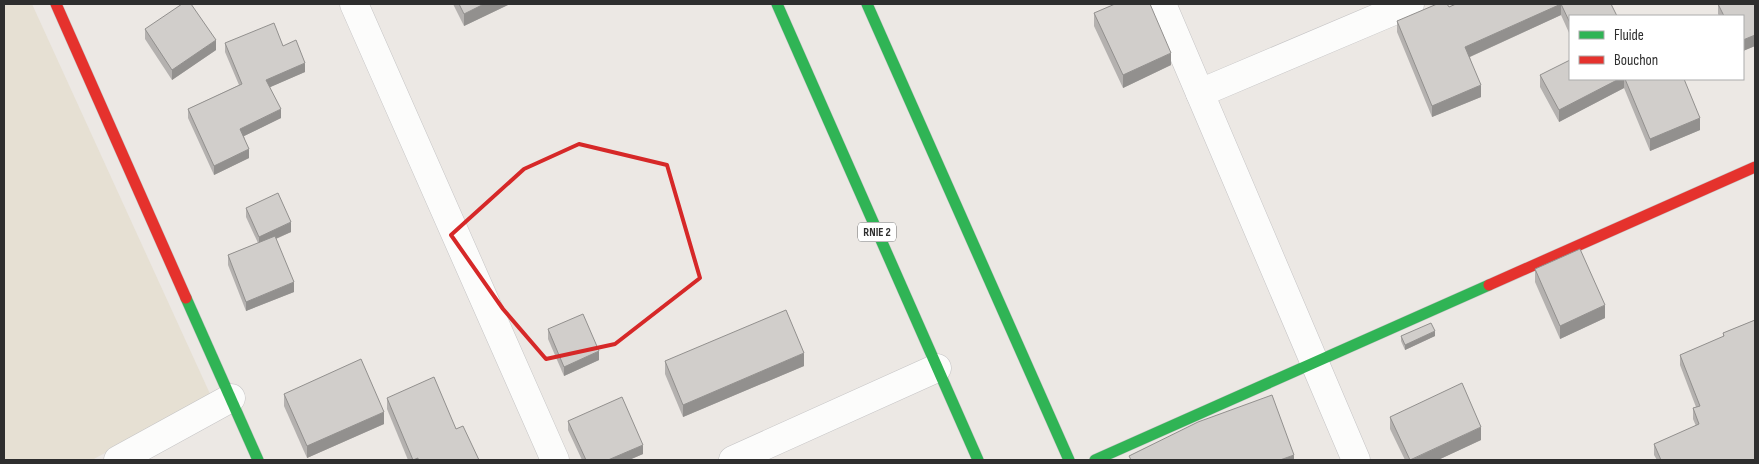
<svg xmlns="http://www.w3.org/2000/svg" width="1759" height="464" viewBox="0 0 1759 464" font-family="'Sofia Sans Condensed',sans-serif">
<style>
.education{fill:#e6e0d3}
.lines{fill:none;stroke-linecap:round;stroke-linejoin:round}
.street-casing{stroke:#c5c4c5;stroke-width:29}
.fast-casing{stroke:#c5c4c5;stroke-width:12}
.jam-casing{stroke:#c5c4c5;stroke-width:12}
.street{stroke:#fcfcfb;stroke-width:28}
.fast{stroke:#30b455;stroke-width:11}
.jam{stroke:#e5322d;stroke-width:11}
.wall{fill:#b4b1af}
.shaded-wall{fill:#92908e}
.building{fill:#d1cecb;stroke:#92908e}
.marked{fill:none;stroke:#d62828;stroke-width:4;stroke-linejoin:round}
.labels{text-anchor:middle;stroke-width:4;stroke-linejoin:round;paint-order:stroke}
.shield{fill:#fff;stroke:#6d6d6d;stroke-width:1}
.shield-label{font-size:12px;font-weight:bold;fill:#2e2e2e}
</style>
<rect width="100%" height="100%" fill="#ece8e4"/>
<!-- education -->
<path class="education" d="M 4,4 L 32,4 L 211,396 L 92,460 L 4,460 Z"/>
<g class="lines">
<!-- street casing -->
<g class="street-casing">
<g id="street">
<path d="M 354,4 L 555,460"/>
<path d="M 1162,4 L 1356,460"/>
<path d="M 1200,93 L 1410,4"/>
<path d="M 118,460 L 231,398"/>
<path d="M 733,460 L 937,368"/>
</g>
</g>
<!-- fast casing -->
<g class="fast-casing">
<g id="fast">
<path d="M 777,4 L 978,460"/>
<path d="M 867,4 L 1069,460"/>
<path d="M 186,298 L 258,460"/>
<path d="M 1095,460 L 1489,285"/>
</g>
</g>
<!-- jam casing -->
<g class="jam-casing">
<g id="jam">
<path d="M 56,4 L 186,298"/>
<path d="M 1489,285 L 1755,167"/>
</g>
</g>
<!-- street -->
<use href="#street" class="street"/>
<!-- fast -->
<use href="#fast" class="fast"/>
<!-- jam -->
<use href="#jam" class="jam"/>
</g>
<!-- wall -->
<g class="wall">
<path d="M 453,4 L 510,4 L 464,26 Z"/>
<path d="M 1456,4 L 1611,4 L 1570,16 L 1570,35 L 1561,15 L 1470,57 L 1481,97 L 1432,117 L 1397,32 L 1397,21 L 1449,7 Z"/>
<path d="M 1718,4 L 1755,4 L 1755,46 L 1743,51 L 1743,16 L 1719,16 L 1718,14 Z"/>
<path d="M 1094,13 L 1171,65 L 1123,88 L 1094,26 Z"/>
<path d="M 145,29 L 216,50 L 172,80 L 145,39 Z"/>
<path d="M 225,43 L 283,46 L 305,72 L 270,87 L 281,118 L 244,136 L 249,158 L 214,175 L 188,118 L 188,109 L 239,85 L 225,52 Z"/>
<path d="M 1540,75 L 1570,79 L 1684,79 L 1700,130 L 1650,151 L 1624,88 L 1559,122 L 1540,87 Z"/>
<path d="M 246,208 L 291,232 L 276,239 L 294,292 L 246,311 L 228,265 L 228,255 L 258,243 L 246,217 Z"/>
<path d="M 1535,269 L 1605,318 L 1560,339 L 1535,282 Z"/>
<path d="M 1755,320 L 1755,460 L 1657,460 L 1654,455 L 1654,444 L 1696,426 L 1693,419 L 1693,408 L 1696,407 L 1680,365 L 1680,355 L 1723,337 L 1723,333 Z"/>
<path d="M 548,329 L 599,360 L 564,376 L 548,339 Z"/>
<path d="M 1401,336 L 1435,336 L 1405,350 L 1401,341 Z"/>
<path d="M 665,361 L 804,366 L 683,417 L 665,374 Z"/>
<path d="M 284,394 L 384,424 L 307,458 L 284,406 Z"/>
<path d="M 387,398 L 456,429 L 479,460 L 408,460 L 387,409 Z"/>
<path d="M 1390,417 L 1481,440 L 1438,460 L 1405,460 L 1390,429 Z"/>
<path d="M 568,421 L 643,454 L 629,460 L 582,460 L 568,430 Z"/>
</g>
<!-- shaded-wall -->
<g class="shaded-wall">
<path d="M 484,4 L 510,4 L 464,26 L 464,14 Z"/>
<path d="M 1561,4 L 1561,15 L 1465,59 L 1465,47 Z"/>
<path d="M 1755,35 L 1755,46 L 1743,51 L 1743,40 Z"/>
<path d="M 216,40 L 216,50 L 172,80 L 172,70 Z"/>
<path d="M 1171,53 L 1171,65 L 1123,88 L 1123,75 Z"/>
<path d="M 305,63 L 305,72 L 266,89 L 266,80 Z"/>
<path d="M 1619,79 L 1624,79 L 1624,88 L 1559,122 L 1559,110 Z"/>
<path d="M 1481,85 L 1481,97 L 1432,117 L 1432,106 Z"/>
<path d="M 281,109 L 281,118 L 240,138 L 240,129 Z"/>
<path d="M 1700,118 L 1700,130 L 1650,151 L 1650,139 Z"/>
<path d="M 249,149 L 249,158 L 214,175 L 214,166 Z"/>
<path d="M 291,222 L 291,232 L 259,246 L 259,237 Z"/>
<path d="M 294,282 L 294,292 L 246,311 L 246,302 Z"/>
<path d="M 1605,305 L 1605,318 L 1560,339 L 1560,326 Z"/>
<path d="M 1435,331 L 1435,336 L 1405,350 L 1405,345 Z"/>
<path d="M 599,351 L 599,360 L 564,376 L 564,367 Z"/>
<path d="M 804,353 L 804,366 L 683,417 L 683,405 Z"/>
<path d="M 384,412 L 384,424 L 307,458 L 307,446 Z"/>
<path d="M 1481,427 L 1481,440 L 1438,460 L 1411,460 Z"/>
<path d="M 643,445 L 643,454 L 629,460 L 608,460 Z"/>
<path d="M 1294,455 L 1294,460 L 1280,460 Z"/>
</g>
<!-- building -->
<g class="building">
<path d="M 182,4 L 191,4 L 216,40 L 172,70 L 145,29 Z"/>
<path d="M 459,4 L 484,4 L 464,14 Z"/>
<path d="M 1115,4 L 1150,4 L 1171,53 L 1123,75 L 1094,13 Z"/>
<path d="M 1437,4 L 1447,4 L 1449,7 L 1456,4 L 1561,4 L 1465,47 L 1481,85 L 1432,106 L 1397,21 Z"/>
<path d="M 1561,4 L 1611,4 L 1617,16 L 1570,16 L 1570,23 Z"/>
<path d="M 1718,4 L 1755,4 L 1755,35 L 1743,40 L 1743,16 L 1724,16 Z"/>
<path d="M 274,23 L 283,46 L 296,40 L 305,63 L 266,80 L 281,109 L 240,129 L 249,149 L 214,166 L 188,109 L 242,84 L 225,43 Z"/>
<path d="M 1570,60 L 1570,79 L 1619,79 L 1559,110 L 1540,75 Z"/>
<path d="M 1625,79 L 1684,79 L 1700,118 L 1650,139 Z"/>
<path d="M 278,193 L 291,222 L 259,237 L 246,208 Z"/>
<path d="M 275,236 L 294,282 L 246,302 L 228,255 Z"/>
<path d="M 1580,249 L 1605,305 L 1560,326 L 1535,269 Z"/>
<path d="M 786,310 L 804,353 L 683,405 L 665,361 Z"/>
<path d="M 583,314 L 599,351 L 564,367 L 548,329 Z"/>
<path d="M 1755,320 L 1755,460 L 1661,460 L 1654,444 L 1699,424 L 1693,408 L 1700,406 L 1680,355 L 1724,336 L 1723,333 Z"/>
<path d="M 1431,323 L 1435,331 L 1405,345 L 1401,336 Z"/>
<path d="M 361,359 L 384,412 L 307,446 L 284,394 Z"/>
<path d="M 434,377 L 456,429 L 463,426 L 479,460 L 418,460 L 418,458 L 413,460 L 387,398 Z"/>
<path d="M 1462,383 L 1481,427 L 1410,460 L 1390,417 Z"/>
<path d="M 1272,395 L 1294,455 L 1280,460 L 1131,460 L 1129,456 L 1198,422 Z"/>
<path d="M 622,397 L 643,445 L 608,460 L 586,460 L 568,421 Z"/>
</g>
<!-- marked area -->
<path class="marked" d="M 579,144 L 667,165 L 700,278 L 615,344 L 546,359 L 503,309 L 451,235 L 524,169 Z"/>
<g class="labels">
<!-- shield labels -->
<rect class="shield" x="858" y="222.5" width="38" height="19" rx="4"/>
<g class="shield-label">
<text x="877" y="236">RNIE 2</text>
</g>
</g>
<!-- border -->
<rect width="1759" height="464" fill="none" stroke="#2e2e2e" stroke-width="10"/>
<!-- legend -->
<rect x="1569" y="15" width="175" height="65" fill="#ffffff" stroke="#ababab"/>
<rect x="1579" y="31" width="25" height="8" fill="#30b455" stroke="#ababab"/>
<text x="1614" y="40" font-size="15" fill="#2e2e2e">Fluide</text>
<rect x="1579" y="56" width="25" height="8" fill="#e5322d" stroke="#ababab"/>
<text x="1614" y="65" font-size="15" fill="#2e2e2e">Bouchon</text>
</svg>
